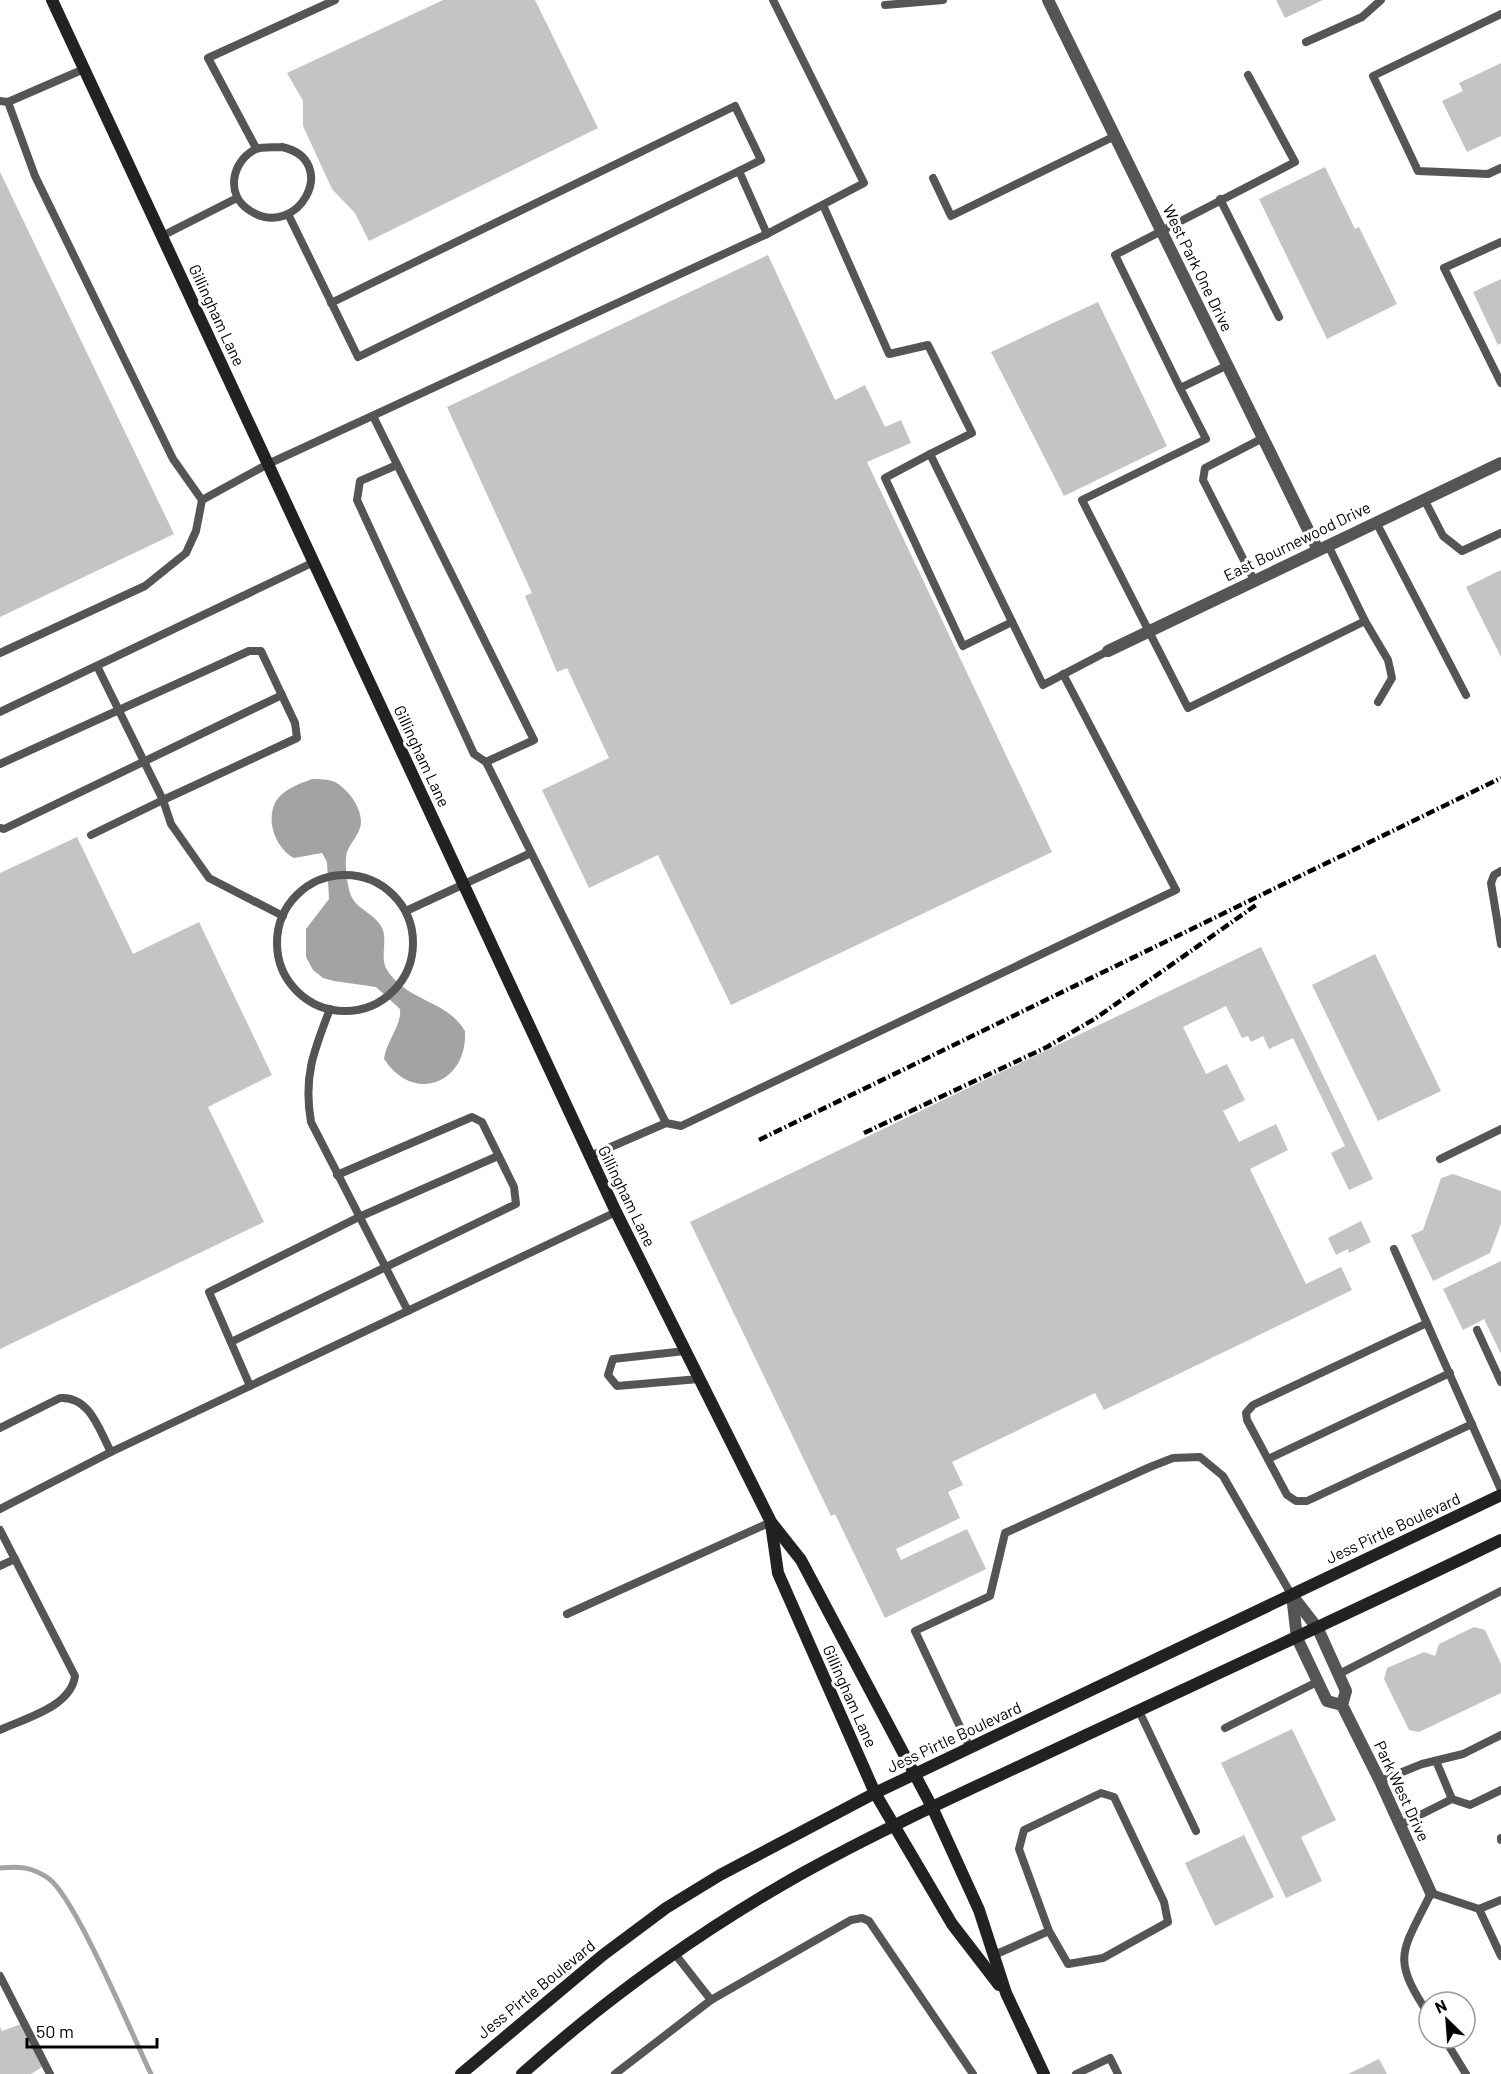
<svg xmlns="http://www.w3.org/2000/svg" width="1501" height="2074" viewBox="0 0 1501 2074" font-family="Barlow,sans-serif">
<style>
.water{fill:#a3a3a3}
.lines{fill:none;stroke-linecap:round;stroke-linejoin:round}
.stream{stroke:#a3a3a3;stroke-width:5}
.building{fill:#c4c4c4}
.lane{stroke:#555;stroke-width:8}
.street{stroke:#555;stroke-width:12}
.secondary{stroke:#222;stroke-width:12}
.rail{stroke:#000;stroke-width:4.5;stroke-dasharray:9 3 1.5 3;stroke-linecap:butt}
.labels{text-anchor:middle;stroke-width:6;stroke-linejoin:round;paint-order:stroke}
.street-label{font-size:16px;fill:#000;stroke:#fff}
</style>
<rect width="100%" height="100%" fill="#fff"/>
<!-- water -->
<path class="water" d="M 312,779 C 319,779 328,779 335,782 C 348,789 362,808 361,823 C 360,834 351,842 347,852 C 344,862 347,882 350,893 C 355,909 373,912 381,926 C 389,939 379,957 387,970 C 409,1003 446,999 465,1031 C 468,1083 414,1105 384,1059 C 386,1041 402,1026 400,1009 L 376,987 L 334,981 L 323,978 L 313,970 L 306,957 L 306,929 L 329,899 L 327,862 L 322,853 L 294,858 C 276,848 265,821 276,801 C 284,789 299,784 312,779 Z"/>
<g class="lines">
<!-- stream -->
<path class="stream" d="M 0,1868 C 19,1866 32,1867 48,1878 C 75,1896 133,2037 151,2074"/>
</g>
<!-- building -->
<g class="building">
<path d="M 443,0 L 535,0 L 598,128 L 369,241 L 355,213 L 332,189 L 303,126 L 303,101 L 287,73 Z"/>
<path d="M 1276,0 L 1323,0 L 1285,18 Z"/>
<path d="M 1501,63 L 1501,136 L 1467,152 L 1442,101 L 1463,91 L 1459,83 Z"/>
<path d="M 1325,167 L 1355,229 L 1359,227 L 1397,304 L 1327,339 L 1259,199 Z"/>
<path d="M 0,172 L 174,534 L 0,617 Z"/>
<path d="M 768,255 L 835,400 L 865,385 L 885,427 L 901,420 L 911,443 L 867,462 L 1052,852 L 731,1005 L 658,855 L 589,888 L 542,790 L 609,758 L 567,668 L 557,672 L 525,596 L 532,593 L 447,407 Z"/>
<path d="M 1501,279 L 1501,343 L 1498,345 L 1473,292 Z"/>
<path d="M 1098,302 L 1167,446 L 1064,496 L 991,352 Z"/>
<path d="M 1501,570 L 1501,657 L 1466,587 Z"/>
<path d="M 77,837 L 133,954 L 199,922 L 272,1075 L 208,1107 L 264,1222 L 0,1349 L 0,873 Z"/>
<path d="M 1261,947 L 1373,1179 L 1349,1190 L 1331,1153 L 1345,1146 L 1293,1038 L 1269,1049 L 1263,1036 L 1251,1042 L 1248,1036 L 1242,1038 L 1226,1006 L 1183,1027 L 1206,1074 L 1227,1064 L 1245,1100 L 1223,1111 L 1239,1142 L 1276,1124 L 1288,1150 L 1250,1169 L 1306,1284 L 1341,1267 L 1352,1290 L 1104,1410 L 1095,1393 L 952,1462 L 963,1485 L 948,1492 L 960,1518 L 896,1549 L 901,1560 L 967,1529 L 986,1569 L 885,1618 L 835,1514 L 831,1516 L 690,1222 Z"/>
<path d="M 1375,954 L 1441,1091 L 1378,1121 L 1312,985 Z"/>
<path d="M 1453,1174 L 1501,1191 L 1501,1224 L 1490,1253 L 1433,1281 L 1411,1235 L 1423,1230 L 1441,1178 Z"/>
<path d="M 1361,1221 L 1371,1242 L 1349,1253 L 1348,1249 L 1336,1255 L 1328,1238 Z"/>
<path d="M 1501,1261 L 1501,1354 L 1484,1319 L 1463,1330 L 1443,1289 Z"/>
<path d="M 1474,1627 L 1485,1630 L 1501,1664 L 1501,1693 L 1419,1732 L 1409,1730 L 1384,1679 L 1387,1668 L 1424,1652 L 1435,1656 L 1439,1644 Z"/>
<path d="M 1292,1729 L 1336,1820 L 1301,1837 L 1322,1881 L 1286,1898 L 1221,1763 Z"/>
<path d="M 1244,1835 L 1274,1897 L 1215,1926 L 1185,1863 Z"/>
<path d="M 21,2024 L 42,2067 L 31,2074 L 0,2074 L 0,2027 L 2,2031 Z"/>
<path d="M 1379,2059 L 1387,2074 L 1348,2074 Z"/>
</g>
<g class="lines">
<!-- lane -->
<g class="lane">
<path d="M 885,5 L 943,0"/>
<path d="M 1501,14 L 1373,76 L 1418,171 L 1488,174 L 1501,168"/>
<path d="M 1306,42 L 1362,17 L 1381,0"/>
<path d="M 0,101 L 8,102 L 84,69"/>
<path d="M 8,102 L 35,176 L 173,459 L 202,500"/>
<path d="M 282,147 C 342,160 298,243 249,210 C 226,195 231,163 254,150 C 261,146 273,148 282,147 Z"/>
<path d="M 256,148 L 208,58 L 335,0"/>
<path d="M 933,178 L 951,216 L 1115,136"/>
<path d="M 1220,199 L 1279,317"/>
<path d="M 823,205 L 889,354 L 928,345 L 972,433 L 930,454 L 1043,685 L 1108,651"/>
<path d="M 288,214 L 358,357 L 739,171 L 767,234 L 864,183 L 773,0"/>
<path d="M 162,236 L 237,198"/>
<path d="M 1501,242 L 1444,268 L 1501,383"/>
<path d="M 331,303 L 735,106 L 761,160 L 739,171"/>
<path d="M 1228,365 L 1180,388 L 1115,255 L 1295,162 L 1248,75"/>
<path d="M 1180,388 L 1206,439 L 1082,500 L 1188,708 L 1365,621 L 1328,545"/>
<path d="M 373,416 L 534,740 L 486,762 L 666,1123"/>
<path d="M 930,454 L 885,478 L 963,646 L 1012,622"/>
<path d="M 397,465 L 360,481 L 357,500 L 474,754 L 486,762"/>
<path d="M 1424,499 L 1443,536 L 1462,551 L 1501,533"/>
<path d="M 1376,522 L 1466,695"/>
<path d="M 1254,580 L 1203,480 L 1205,468 L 1263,438"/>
<path d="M 1365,621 L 1388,660 L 1392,678 L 1378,702"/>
<path d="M 0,653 L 145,586 L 186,553 L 196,531 L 202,500 L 268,464 L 767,234"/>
<path d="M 0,712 L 314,562"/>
<path d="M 0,764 L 249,651 L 261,651 L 295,723 L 297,738 L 163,800 L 171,824 L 209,878 L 283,916"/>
<path d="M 0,828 L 4,829 L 282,695"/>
<path d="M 91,835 L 163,800 L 97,666"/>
<path d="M 1501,871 L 1494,875 L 1491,883 L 1501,944"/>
<circle cx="345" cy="943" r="68"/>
<path d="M 406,911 L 531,853"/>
<path d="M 330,1009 C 314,1050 303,1077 311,1122 L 408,1311"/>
<path d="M 590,1156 L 666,1123 L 681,1126 L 1176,890 L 1063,674"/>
<path d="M 1440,1159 L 1501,1129"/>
<path d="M 1394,1249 L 1501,1490"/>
<path d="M 1427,1323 L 1253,1405 L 1246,1413 L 1247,1420 L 1287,1495 L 1296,1501 L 1307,1501 L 1472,1424"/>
<path d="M 1477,1330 L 1501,1382"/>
<path d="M 231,1342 L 516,1204 L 514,1187 L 482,1122 L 472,1117 L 337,1175"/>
<path d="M 685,1351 L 613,1359 L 608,1375 L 617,1386 L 699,1379"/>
<path d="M 250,1386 L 209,1292 L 359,1217 L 498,1156"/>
<path d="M 0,1428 L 60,1398 C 90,1396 99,1430 111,1452"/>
<path d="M 1268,1459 L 1450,1373"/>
<path d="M 0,1509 L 111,1452 L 616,1212"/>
<path d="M 0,1530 L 75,1676 C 71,1707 25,1718 0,1730"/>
<path d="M 0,1566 L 15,1559"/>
<path d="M 567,1614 L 771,1522"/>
<path d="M 1339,1674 L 1501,1591"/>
<path d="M 1139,1711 L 1196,1831"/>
<path d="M 1225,1728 L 1317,1682"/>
<path d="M 970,1748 L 915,1631 L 990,1596 L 1005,1533 L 1150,1467 L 1173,1458 L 1200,1457 L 1223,1476 L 1291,1594"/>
<path d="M 1380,1781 L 1422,1764 L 1463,1754 L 1501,1735"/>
<path d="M 1452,1799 L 1470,1805 L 1501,1790"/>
<path d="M 1400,1825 L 1452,1799 L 1436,1761"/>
<path d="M 1501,1838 L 1501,1840"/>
<path d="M 1479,1909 L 1501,1956"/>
<path d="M 675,1954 L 711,2000 L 851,1920 L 862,1918 L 869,1921 L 973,2074"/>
<path d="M 994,1955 L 1049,1931 L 1068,1964 L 1103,1958 L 1168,1922 L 1164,1902 L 1114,1797 L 1101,1793 L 1024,1830 L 1019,1849 L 1049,1931"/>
<path d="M 0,1976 L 50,2074"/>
<path d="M 1429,2015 C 1390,1956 1402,1953 1431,1893 L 1479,1909 L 1501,1900"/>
<path d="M 1444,2038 L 1466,2074"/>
<path d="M 615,2074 L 711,2000"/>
<path d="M 1076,2074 L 1110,2058 L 1118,2074"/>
</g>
<!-- street -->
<g class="street">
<path d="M 1048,0 L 1318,550"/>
<path d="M 1108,651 L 1501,463"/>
<path d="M 1291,1594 L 1318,1629 L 1346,1691 L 1342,1705 L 1380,1781 L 1431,1893"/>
<path d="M 1292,1595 L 1297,1638 L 1327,1701 L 1342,1705"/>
</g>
<!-- secondary -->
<g class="secondary">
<path d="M 52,0 L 616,1212 L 771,1522 L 801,1560 L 932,1807 L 979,1910 L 1006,1993 L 1044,2074"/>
<path d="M 771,1524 L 778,1573 L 875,1793 L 952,1924 L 999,1985"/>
<path d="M 461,2074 L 603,1955 L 666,1908 L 720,1875 L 875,1793 L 1501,1495"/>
<path d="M 522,2074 C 607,1998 702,1930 801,1874 C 892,1823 989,1781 1084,1736 C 1223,1671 1363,1607 1501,1540"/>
</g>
<!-- rail -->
<g class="rail">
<path d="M 864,1133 L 1047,1047 L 1096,1018 L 1256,905"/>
<path d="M 759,1140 L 1501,778"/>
</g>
</g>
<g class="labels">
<!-- street labels -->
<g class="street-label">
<text transform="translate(1198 268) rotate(64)" y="6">West Park One Drive</text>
<text transform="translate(217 315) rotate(65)" y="6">Gillingham Lane</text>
<text transform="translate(1297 541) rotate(-26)" y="6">East Bournewood Drive</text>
<text transform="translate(422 756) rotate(65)" y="6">Gillingham Lane</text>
<text transform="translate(627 1196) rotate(64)" y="6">Gillingham Lane</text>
<text transform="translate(1393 1528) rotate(-25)" y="6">Jess Pirtle Boulevard</text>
<text transform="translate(850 1696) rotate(66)" y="6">Gillingham Lane</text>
<text transform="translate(954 1737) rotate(-25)" y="6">Jess Pirtle Boulevard</text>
<text transform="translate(1402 1791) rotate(65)" y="6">Park West Drive</text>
<text transform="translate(536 1989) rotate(-39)" y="6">Jess Pirtle Boulevard</text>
</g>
</g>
<!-- north arrow -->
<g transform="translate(1447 2020) rotate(335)"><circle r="28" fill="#ffffff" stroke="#999999" stroke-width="1.5"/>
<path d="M0-4.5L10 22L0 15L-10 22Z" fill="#000000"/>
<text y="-9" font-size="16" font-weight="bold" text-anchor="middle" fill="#000000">N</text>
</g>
<!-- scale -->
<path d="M27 2038v9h130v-9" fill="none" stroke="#000000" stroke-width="3"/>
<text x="36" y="2038" font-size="18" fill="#000000" stroke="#ffffff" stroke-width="4.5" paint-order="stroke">50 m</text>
</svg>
